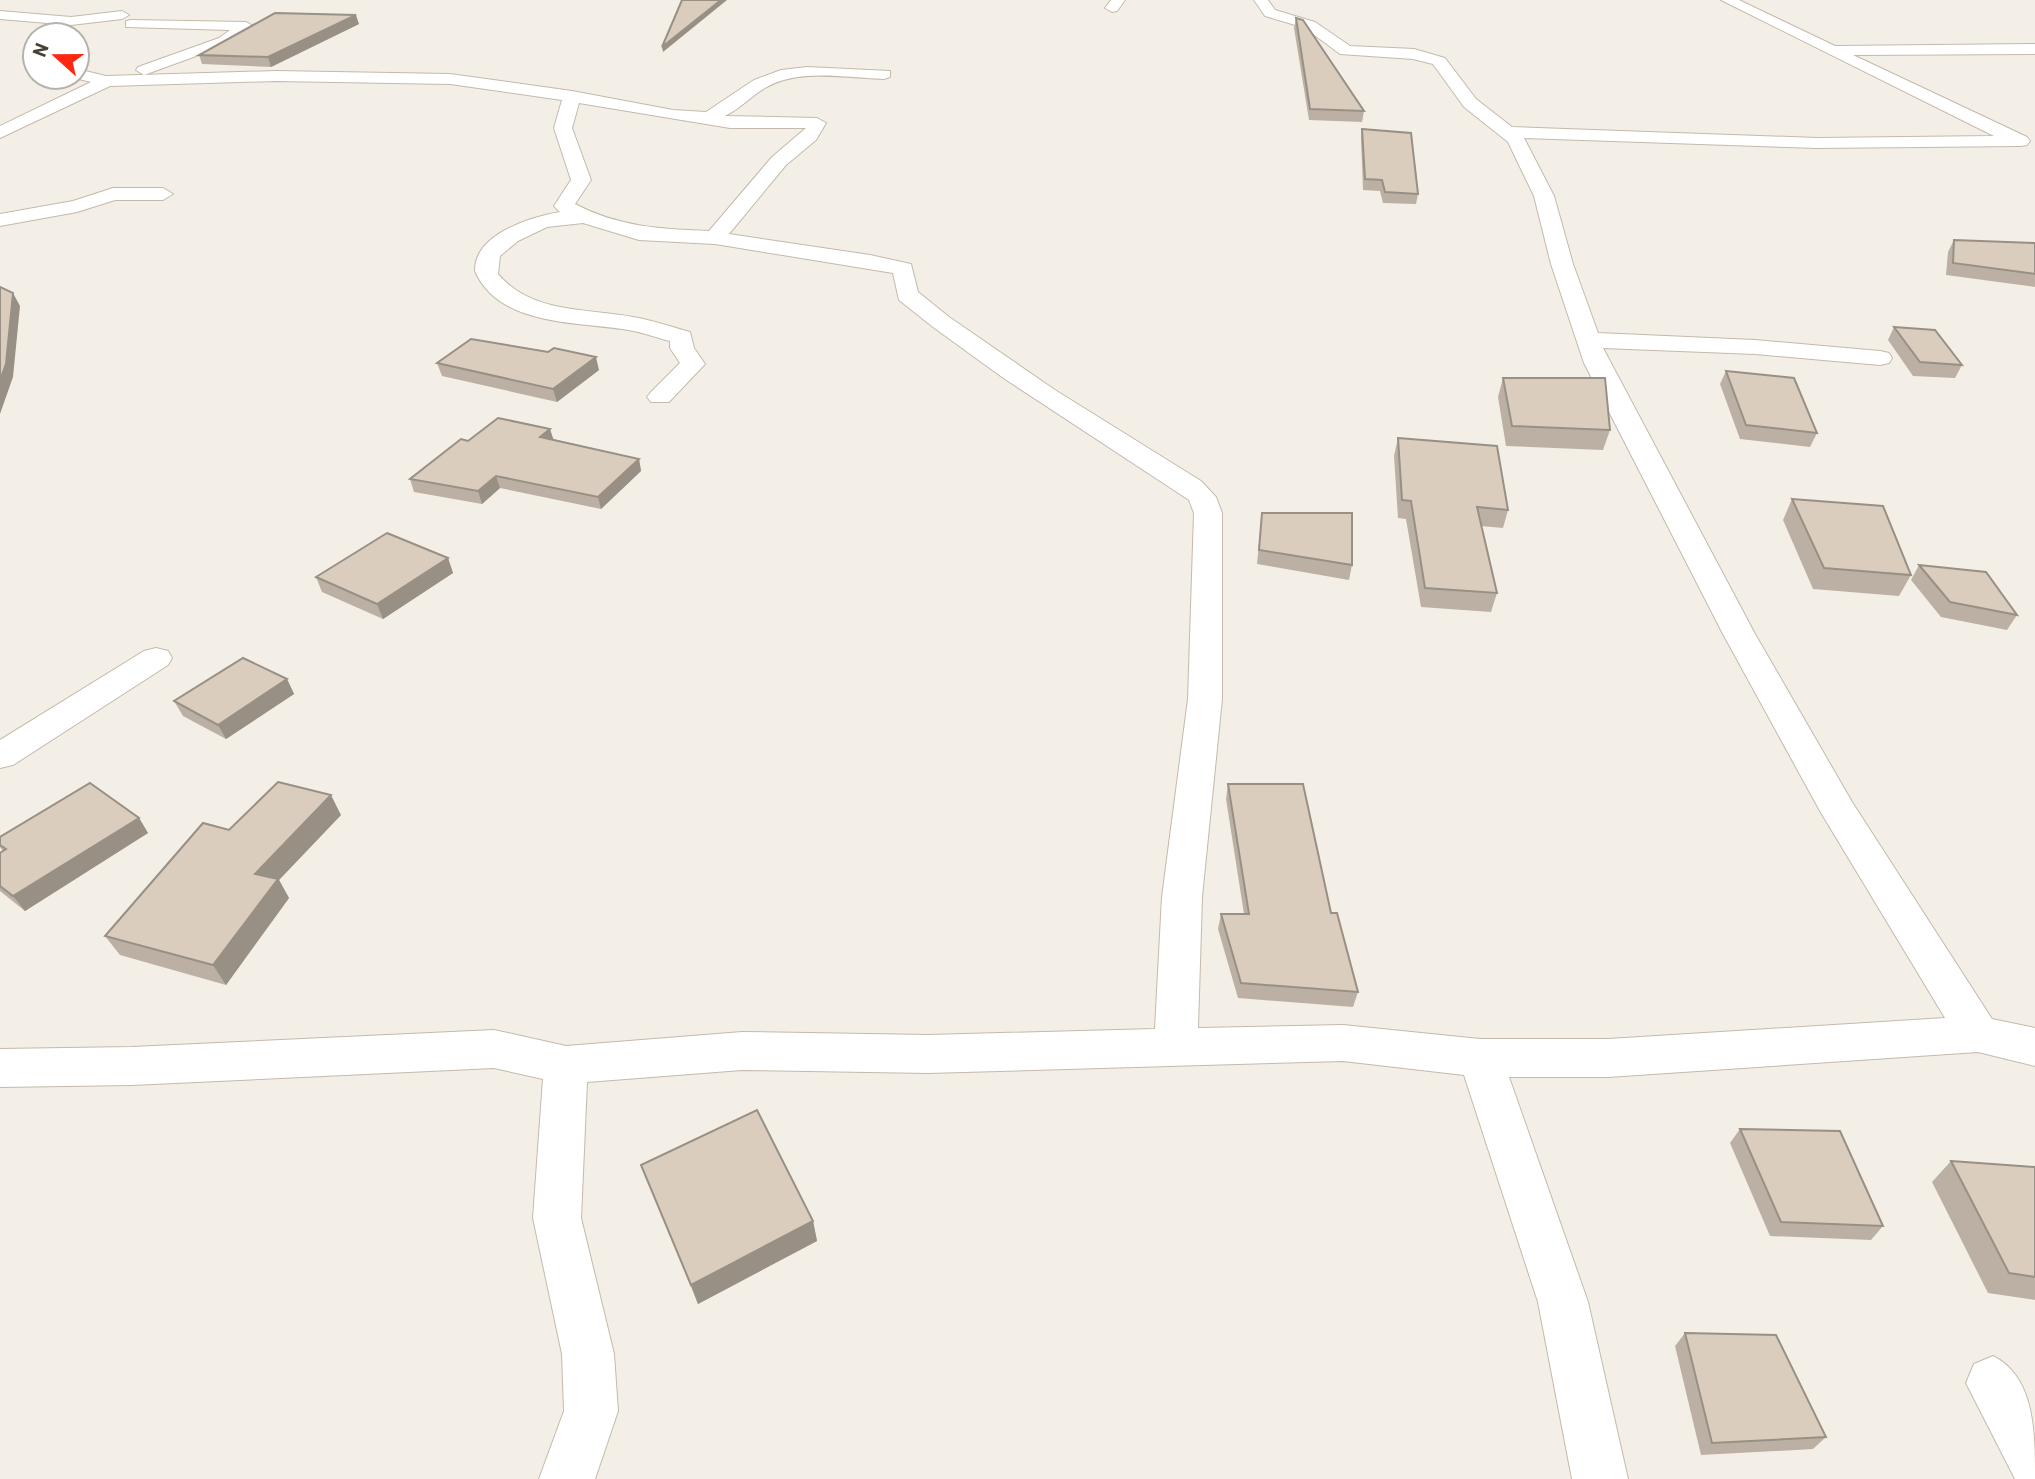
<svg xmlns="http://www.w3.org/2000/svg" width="2035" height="1479" viewBox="0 0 2035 1479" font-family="Barlow,sans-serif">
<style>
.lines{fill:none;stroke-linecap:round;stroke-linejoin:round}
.street-casing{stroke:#c4b9ab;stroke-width:2}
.street{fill:#fff;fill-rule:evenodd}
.wall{fill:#bbb0a3}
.shaded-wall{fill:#999085}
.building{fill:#dacdbe;stroke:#999085;stroke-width:2}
</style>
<rect width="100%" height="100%" fill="#f4efe6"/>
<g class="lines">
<!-- street casing -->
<g class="street-casing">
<g id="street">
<path d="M 1111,0 L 1125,0 L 1117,11 L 1112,12 L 1105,8 Z"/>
<path d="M 1254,0 L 1268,0 L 1275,10 L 1315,22 L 1350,46 L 1414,49 L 1445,58 L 1476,99 L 1512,127 L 1817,138 L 1994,136 L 1721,0 L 1739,0 L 1835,46 L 2035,44 L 2035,54 L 1853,55 L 2027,137 L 2030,141 L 2027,145 L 2021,146 L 1817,148 L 1524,138 L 1554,196 L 1573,264 L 1598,333 L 1755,340 L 1880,351 L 1889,353 L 1892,358 L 1889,363 L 1880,365 L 1755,354 L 1603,348 L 1755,634 L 1852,802 L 1992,1019 L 2035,1028 L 2035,1066 L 1978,1052 L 1608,1077 L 1509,1077 L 1588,1302 L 1628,1479 L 1572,1479 L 1538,1302 L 1464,1075 L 1343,1061 L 928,1073 L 742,1070 L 587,1082 L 581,1218 L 614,1354 L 618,1411 L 595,1479 L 539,1479 L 564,1411 L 562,1354 L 533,1218 L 543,1079 L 494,1068 L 132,1085 L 0,1087 L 0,1049 L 132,1047 L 494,1030 L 566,1046 L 742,1032 L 928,1035 L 1155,1029 L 1162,897 L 1188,699 L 1194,513 L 1189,500 L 1002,377 L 933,327 L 899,300 L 893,273 L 715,244 L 639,240 L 583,223 L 547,227 L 518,241 L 500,256 L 498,274 C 532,314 586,308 633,317 C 652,320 671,327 690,332 L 694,348 L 705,364 L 669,402 L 651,402 L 647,397 L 651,392 L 680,363 L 670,348 L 670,341 C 654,337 639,331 622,329 C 574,322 498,325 475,271 C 474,234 531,217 560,212 L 554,206 L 571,180 L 554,128 L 562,100 L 450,84 L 276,81 L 110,86 L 0,138 L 0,126 L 91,82 L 71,77 L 77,77 L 77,69 L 106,76 L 276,71 L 450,74 L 572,91 L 673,110 L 706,112 L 754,80 L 781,70 L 807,67 L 890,71 L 890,77 L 884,79 C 847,78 798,68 765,88 C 751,96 740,109 725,116 L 817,118 L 826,123 L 816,140 L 786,165 L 729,234 L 870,255 L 911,264 L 918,292 L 949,317 L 1055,390 L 1201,481 L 1216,497 L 1222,513 L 1222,699 L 1202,897 L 1198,1028 L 1343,1025 L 1480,1039 L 1608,1039 L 1945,1018 L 1820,811 L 1723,634 L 1584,363 L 1551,264 L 1534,196 L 1508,142 L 1464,107 L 1433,64 L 1413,59 L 1340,54 L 1305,28 L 1265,16 ZM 579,103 L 730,128 L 806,128 L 772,157 L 709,231 C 662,229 618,227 575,204 L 591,180 L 572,128 Z"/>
<path d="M 0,11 L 71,17 L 122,11 L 129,15 L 122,19 L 71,25 L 0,19 Z"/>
<path d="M 131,20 L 246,22 L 253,26 L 229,44 L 144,75 L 136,70 L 138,67 L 219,38 L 230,30 L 126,27 L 126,21 Z"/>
<path d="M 113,188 L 163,188 L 173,194 L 163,200 L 115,200 L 77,212 L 0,226 L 0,214 L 73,201 Z"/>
<path d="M 156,648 L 168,651 L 172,658 L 168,665 L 13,765 L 0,768 L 0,740 L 144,651 Z"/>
<path d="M 1993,1356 C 2035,1377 2035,1433 2035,1479 L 2015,1479 L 1966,1383 L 1974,1364 Z"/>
</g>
</g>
<!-- street -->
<use href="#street" class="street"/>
</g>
<!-- wall -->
<g class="wall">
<path d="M 1296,18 L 1364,111 L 1362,122 L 1309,120 L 1294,28 Z"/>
<path d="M 359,24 L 271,67 L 202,64 L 199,55 Z"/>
<path d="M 1362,129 L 1418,194 L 1416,204 L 1383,203 L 1380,191 L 1363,190 L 1361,139 Z"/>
<path d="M 1954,240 L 2035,243 L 2035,287 L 1946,275 L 1948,252 Z"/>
<path d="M 1894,327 L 1962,365 L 1955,378 L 1913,376 L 1888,340 Z"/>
<path d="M 437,363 L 599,370 L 557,402 L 442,376 Z"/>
<path d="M 1726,371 L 1817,433 L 1810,447 L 1740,439 L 1720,384 Z"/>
<path d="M 1503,378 L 1610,430 L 1603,450 L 1506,446 L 1498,397 Z"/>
<path d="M 1398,438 L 1508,510 L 1503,528 L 1481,526 L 1497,593 L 1491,612 L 1421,607 L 1406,519 L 1398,518 L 1394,456 Z"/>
<path d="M 553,439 L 639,459 L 641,471 L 601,509 L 500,488 L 482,504 L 414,492 L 410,479 L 468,441 Z"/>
<path d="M 1792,499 L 1911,575 L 1899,596 L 1813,589 L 1783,520 Z"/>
<path d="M 1262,513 L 1352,565 L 1349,580 L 1257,564 Z"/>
<path d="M 448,558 L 453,573 L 383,619 L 322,592 L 316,577 Z"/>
<path d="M 1919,565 L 2017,615 L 2007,630 L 1941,617 L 1911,580 Z"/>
<path d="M 287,679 L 294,694 L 226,739 L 183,716 L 174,701 Z"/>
<path d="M 1228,784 L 1331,913 L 1358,992 L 1353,1007 L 1238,998 L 1218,929 L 1221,914 L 1244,914 L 1226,799 Z"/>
<path d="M 341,815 L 279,880 L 289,898 L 226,985 L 120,955 L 105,936 L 229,830 Z"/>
<path d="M 139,818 L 148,833 L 25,911 L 0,891 L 0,853 L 3,851 L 0,847 L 0,837 Z"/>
<path d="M 1740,1129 L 1883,1226 L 1871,1240 L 1770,1236 L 1730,1143 Z"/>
<path d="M 1951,1161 L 2035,1167 L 2035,1300 L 1988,1293 L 1932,1182 Z"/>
<path d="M 641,1165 L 813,1221 L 817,1241 L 698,1304 Z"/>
<path d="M 1685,1333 L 1826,1437 L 1813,1449 L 1701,1455 L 1675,1346 Z"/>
</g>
<!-- shaded-wall -->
<g class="shaded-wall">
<path d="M 721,0 L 727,0 L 663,52 L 662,47 Z"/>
<path d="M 356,15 L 359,24 L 271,67 L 268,57 Z"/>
<path d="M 13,293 L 20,306 L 13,377 L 0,414 L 0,380 Z"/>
<path d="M 596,357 L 599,370 L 557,402 L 553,389 Z"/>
<path d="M 550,429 L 554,441 L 540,437 Z"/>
<path d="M 639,459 L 641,471 L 601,509 L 598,497 Z"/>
<path d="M 496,476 L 500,488 L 482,504 L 478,491 Z"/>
<path d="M 448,558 L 453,573 L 383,619 L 377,604 Z"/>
<path d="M 287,679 L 294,694 L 226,739 L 218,725 Z"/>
<path d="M 331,795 L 341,815 L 279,880 L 289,898 L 226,985 L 213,965 L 255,874 Z"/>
<path d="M 139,818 L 148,833 L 25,911 L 13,896 Z"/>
<path d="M 813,1221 L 817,1241 L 698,1304 L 691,1285 Z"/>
</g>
<!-- building -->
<g class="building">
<path d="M 682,0 L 721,0 L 662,47 Z"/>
<path d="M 275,13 L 356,15 L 268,57 L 199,55 Z"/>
<path d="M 1296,18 L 1303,20 L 1364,111 L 1310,109 Z"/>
<path d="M 1362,129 L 1411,133 L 1418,194 L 1385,192 L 1382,180 L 1365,179 Z"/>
<path d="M 1954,240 L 2035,243 L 2035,274 L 1953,263 Z"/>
<path d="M 0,287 L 13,293 L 6,364 L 0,380 Z"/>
<path d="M 1894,327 L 1935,330 L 1962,365 L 1920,362 Z"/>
<path d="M 471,339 L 548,352 L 554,348 L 596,357 L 553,389 L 437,363 Z"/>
<path d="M 1726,371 L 1794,378 L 1817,433 L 1746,425 Z"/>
<path d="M 1503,378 L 1605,378 L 1610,430 L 1512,426 Z"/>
<path d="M 498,418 L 550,429 L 540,437 L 639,459 L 598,497 L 496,476 L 478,491 L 410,479 L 461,439 L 468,441 Z"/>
<path d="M 1398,438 L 1497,446 L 1508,510 L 1477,507 L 1497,593 L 1425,588 L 1411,501 L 1402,500 Z"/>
<path d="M 1792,499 L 1883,506 L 1911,575 L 1824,568 Z"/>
<path d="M 1262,513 L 1352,513 L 1352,565 L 1259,550 Z"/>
<path d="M 387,533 L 448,558 L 377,604 L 316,577 Z"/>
<path d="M 1919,565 L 1986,572 L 2017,615 L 1950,602 Z"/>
<path d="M 243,658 L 287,679 L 218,725 L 174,701 Z"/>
<path d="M 278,782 L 331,795 L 255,874 L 278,879 L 213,965 L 105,936 L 203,823 L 229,830 Z"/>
<path d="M 90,783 L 139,818 L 13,896 L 0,886 L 0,853 L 6,849 L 0,845 L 0,837 Z"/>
<path d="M 1228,784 L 1303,784 L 1331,913 L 1337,913 L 1358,992 L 1241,983 L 1221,914 L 1249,914 Z"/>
<path d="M 757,1110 L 813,1221 L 691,1285 L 641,1165 Z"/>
<path d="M 1740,1129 L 1840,1131 L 1883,1226 L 1781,1222 Z"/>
<path d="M 1951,1161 L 2035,1167 L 2035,1277 L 2009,1273 Z"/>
<path d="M 1685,1333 L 1776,1335 L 1826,1437 L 1712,1443 Z"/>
</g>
<!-- north arrow -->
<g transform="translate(56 56) rotate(291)"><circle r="33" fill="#ffffff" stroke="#b6b2ae" stroke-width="2"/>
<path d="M0-5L12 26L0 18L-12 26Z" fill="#ff2713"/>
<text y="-10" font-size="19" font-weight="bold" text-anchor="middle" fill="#483f35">N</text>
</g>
</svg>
